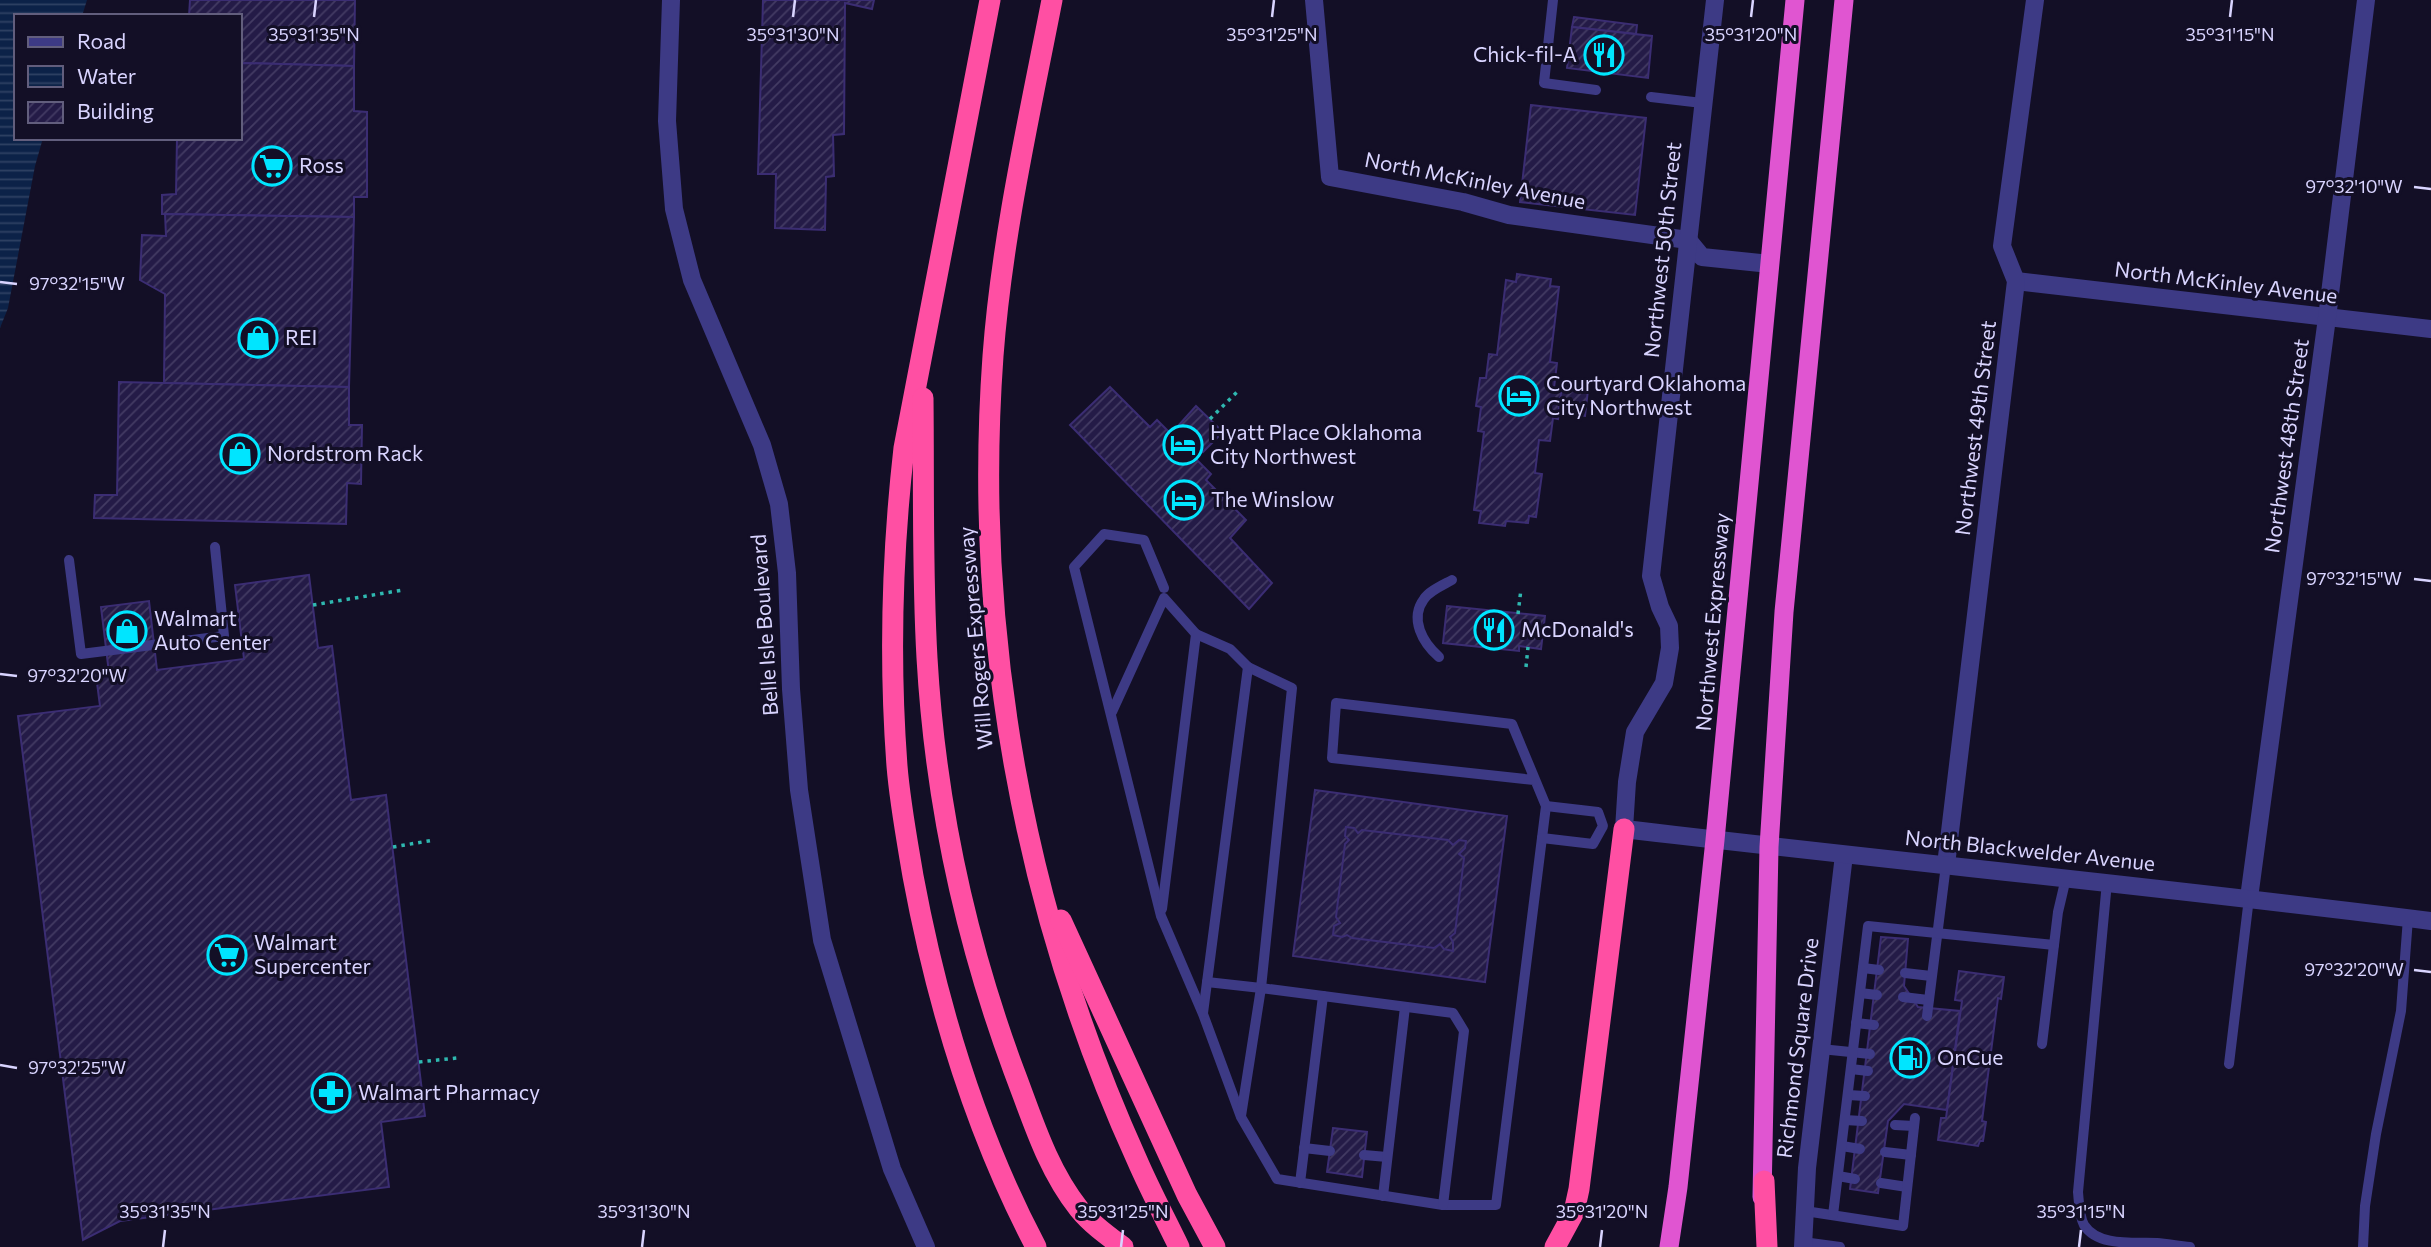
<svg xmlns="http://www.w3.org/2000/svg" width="2431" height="1247" viewBox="0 0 2431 1247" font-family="Commissioner,sans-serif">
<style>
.water{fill:url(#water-rules)}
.building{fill:url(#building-hatch);stroke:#3b2d73;stroke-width:2}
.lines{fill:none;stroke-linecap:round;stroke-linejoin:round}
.path{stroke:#2fb8b0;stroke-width:3.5;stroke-dasharray:3.5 5;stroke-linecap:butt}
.service{stroke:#3d3a85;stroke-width:10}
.minor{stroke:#3d3a85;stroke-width:18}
.tertiary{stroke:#3d3a85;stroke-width:18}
.trunk{stroke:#e055d1;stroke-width:19}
.motorway{stroke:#ff4fa3;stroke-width:21}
.ticks{fill:none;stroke:#d9d4ff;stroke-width:2.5}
.labels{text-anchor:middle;stroke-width:6;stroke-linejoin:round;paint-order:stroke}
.poi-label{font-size:21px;fill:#d9d4ff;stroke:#130f26;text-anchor:start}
.street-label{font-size:21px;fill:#d9d4ff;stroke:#130f26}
.ticks-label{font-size:18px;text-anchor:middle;fill:#d9d4ff;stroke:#130f26;stroke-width:6;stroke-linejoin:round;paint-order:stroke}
</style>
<defs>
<pattern id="water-rules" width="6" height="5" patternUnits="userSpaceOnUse" patternTransform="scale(1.75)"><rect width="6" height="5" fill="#0c2248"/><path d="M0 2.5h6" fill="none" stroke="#2f4163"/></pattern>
<pattern id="building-hatch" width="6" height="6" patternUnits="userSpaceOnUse" patternTransform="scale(1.75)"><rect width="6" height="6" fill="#241b47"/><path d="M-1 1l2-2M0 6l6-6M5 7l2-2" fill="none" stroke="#433b63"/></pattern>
</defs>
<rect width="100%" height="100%" fill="#130f26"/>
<!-- water -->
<path class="water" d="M 0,0 L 87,0 L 82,16 L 16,16 L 16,138 L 43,138 L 35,166 L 8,308 L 0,328 Z"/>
<!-- building -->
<g class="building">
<path d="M 190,0 L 355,0 L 354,66 L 240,63 L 240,16 L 189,16 Z"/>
<path d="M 763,0 L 874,0 L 872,9 L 845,3 L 844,134 L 833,135 L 834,176 L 826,177 L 825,230 L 775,228 L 776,174 L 758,174 Z"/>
<path d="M 1574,17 L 1637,25 L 1636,34 L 1572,27 Z"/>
<path d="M 1572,27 L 1652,36 L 1648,78 L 1567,68 Z"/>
<path d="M 240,63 L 354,66 L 354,111 L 367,112 L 367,197 L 354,197 L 354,217 L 162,214 L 162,195 L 176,194 L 177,138 L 240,138 Z"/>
<path d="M 1531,105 L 1646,118 L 1635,215 L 1520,202 Z"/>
<path d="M 165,214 L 354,217 L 349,387 L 164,383 L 165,294 L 140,280 L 142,235 L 166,236 Z"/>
<path d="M 1517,274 L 1551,279 L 1550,286 L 1559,287 L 1550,362 L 1557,363 L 1554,388 L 1562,389 L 1558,419 L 1553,418 L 1550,441 L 1539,440 L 1535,473 L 1542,474 L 1536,517 L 1529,516 L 1528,523 L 1506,521 L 1505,526 L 1479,523 L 1481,511 L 1474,510 L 1484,432 L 1478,431 L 1481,407 L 1476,406 L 1480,378 L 1486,378 L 1489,354 L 1497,355 L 1506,280 L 1516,282 Z"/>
<path d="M 119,382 L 349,387 L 349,425 L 362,425 L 361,484 L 347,483 L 346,524 L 94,518 L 95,495 L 117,495 Z"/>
<path d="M 1110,387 L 1150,427 L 1157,420 L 1211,474 L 1206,480 L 1246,520 L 1230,538 L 1272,583 L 1249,609 L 1070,425 Z"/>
<path d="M 1562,387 L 1588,390 L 1585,416 L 1558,413 Z"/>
<path d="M 1196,406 L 1223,432 L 1203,452 L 1196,444 L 1189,451 L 1176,439 L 1184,432 L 1178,426 Z"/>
<path d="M 309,575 L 318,648 L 332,646 L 351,800 L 386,795 L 425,1116 L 381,1122 L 389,1187 L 120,1221 L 83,1240 L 18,716 L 100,706 L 96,675 L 109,673 L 101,607 L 149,601 L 157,670 L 244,659 L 235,585 Z"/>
<path d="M 1447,606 L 1545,616 L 1541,649 L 1519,646 L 1519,651 L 1443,643 Z"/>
<path d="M 1315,790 L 1507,816 L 1485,982 L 1293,956 Z"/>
<path d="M 1346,827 L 1354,828 L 1358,833 L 1362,830 L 1448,840 L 1453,845 L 1459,840 L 1466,841 L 1465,848 L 1459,854 L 1464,858 L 1455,933 L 1450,937 L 1453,942 L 1453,951 L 1444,949 L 1440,944 L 1434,948 L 1352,938 L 1347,935 L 1342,937 L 1333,935 L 1334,926 L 1340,923 L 1336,917 L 1345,844 L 1349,840 L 1345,836 Z"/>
<path d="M 1881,937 L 1908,939 L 1904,986 L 1918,1007 L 1960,1011 L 1947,1110 L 1904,1104 L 1888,1121 L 1878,1193 L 1850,1189 Z"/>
<path d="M 1959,971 L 2004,977 L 2001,999 L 1998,998 L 1982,1121 L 1986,1122 L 1983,1141 L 1980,1141 L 1978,1146 L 1938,1140 L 1941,1118 L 1946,1118 L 1962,1001 L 1955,1000 Z"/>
<path d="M 1333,1128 L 1367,1132 L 1362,1177 L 1327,1172 Z"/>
</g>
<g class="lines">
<!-- path -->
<g class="path">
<path d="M 1560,402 L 1579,404"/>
<path d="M 1210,419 L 1238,391"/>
<path d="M 313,605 L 403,590"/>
<path d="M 1518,614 L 1521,589"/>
<path d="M 1526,667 L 1528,647"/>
<path d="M 393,847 L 434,840"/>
<path d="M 419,1062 L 457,1058"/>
</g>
<!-- service -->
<g class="service">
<path d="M 1553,0 L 1544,83 L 1596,90"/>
<path d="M 1651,97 L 1702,103"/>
<path d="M 69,560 L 81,654 L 224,636 L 215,547"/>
<path d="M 1164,588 L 1144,540 L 1104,534 L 1074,567 L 1161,916 L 1203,1014 L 1241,1117 L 1277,1179 L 1443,1205 L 1496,1205 L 1546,806 L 1512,724 L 1336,703 L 1332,758 L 1534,780"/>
<path d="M 1439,657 C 1423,643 1409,619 1424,599 C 1429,591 1443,585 1452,580"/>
<path d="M 1112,712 L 1164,598 L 1196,634"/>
<path d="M 1542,838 L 1593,844 L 1603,826 L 1598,812 L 1546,806"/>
<path d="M 2107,882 L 2078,1192 C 2079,1202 2079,1216 2084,1225 C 2098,1247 2134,1242 2157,1243 C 2168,1244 2179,1246 2190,1247"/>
<path d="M 1162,909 L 1196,634 L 1230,649 L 1248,667 L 1292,688 L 1261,988 L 1207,982"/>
<path d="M 1863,968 L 1879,970"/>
<path d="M 1905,973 L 1931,976"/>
<path d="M 1860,993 L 1877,995"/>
<path d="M 1903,997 L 1928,1000"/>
<path d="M 1203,1013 L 1248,667"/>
<path d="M 1927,1016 L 1946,865"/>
<path d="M 1856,1023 L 1874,1025"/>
<path d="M 2042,1044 L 2058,912 L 2066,878"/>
<path d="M 1821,1049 L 1870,1054"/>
<path d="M 2229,1064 L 2249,898"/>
<path d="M 1851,1069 L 1868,1071"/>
<path d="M 1848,1095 L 1865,1096"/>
<path d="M 1241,1116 L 1261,988 L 1323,996"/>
<path d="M 1845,1120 L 1862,1121"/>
<path d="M 1895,1125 L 1914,1126"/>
<path d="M 1842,1146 L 1860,1149"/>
<path d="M 1304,1148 L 1330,1151"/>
<path d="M 1885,1152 L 1911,1155"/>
<path d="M 1364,1155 L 1387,1157"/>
<path d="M 1838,1176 L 1855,1179"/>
<path d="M 1300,1183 L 1323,996 L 1453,1013 L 1464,1031 L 1443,1205"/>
<path d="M 1881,1183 L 1907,1187"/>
<path d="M 1383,1196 L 1405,1007"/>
<path d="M 1805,1211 L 1903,1226 L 1915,1118"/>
<path d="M 1833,1215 L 1868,926 L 2054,945"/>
<path d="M 1803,1242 L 1840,1247"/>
<path d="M 2363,1247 L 2365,1206 L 2376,1134 L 2401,1011 L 2408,918"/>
</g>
<!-- minor -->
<g class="minor">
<path d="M 1314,0 L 1330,177 L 1463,202 L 1509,215 L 1688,240 L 1702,257 L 1770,264"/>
<path d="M 2016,281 L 2431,329"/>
<path d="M 1946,865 L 2016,281 L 2002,246 L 2035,0"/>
<path d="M 2249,898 L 2327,318 L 2366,0"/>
<path d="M 1803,1247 L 1807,1168 L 1844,855"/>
</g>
<!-- tertiary -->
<g class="tertiary">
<path d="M 671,0 L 667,121 L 674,209 L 692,280 L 762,445 L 779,504 L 787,573 L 791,689 L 799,790 L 822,940 L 892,1169 L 926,1247"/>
<path d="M 1715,0 L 1651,576 L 1660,607 L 1669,626 L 1670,648 L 1664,683 L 1635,732 L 1627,782 L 1624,829 C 1893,861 2162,887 2431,921"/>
</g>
<!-- trunk -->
<g class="trunk">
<path d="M 1762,1197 L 1769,847 L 1784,612 L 1844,0"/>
<path d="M 1669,1247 L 1678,1187 L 1715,840 L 1795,0"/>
</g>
<!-- motorway -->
<g class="motorway">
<path d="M 990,0 L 904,448 C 892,554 889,659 897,766 C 900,803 907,840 913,876 C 937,1005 975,1131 1036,1247"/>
<path d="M 1052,0 C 1029,118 1002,236 993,356 C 973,631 1023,909 1137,1160 C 1150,1190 1165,1218 1179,1247"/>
<path d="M 923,398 C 924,484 922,571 927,658 C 935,798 965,939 1014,1071 C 1032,1118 1047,1169 1079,1209 C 1091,1224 1108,1236 1123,1247"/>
<path d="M 1061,920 L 1187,1195 L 1215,1247"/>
<path d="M 1764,1181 L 1767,1247"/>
<path d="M 1555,1247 L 1574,1212 L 1579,1189 L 1624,829"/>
</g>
</g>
<!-- ticks -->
<path class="ticks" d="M 314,17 L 316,0M 793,17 L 795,0M 1272,17 L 1274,0M 1751,17 L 1753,0M 2230,17 L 2232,0M 2414,187 L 2431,189M 0,282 L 17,284M 2414,579 L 2431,581M 0,674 L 17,676M 2414,970 L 2431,972M 0,1065 L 17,1068M 163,1247 L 165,1230M 642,1247 L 644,1230M 1121,1247 L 1123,1230M 1600,1247 L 1602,1230M 2079,1247 L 2081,1230"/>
<!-- icons -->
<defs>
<g id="restaurant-ring" transform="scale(2.0125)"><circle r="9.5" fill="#130f26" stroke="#00e5ff" stroke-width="1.5"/><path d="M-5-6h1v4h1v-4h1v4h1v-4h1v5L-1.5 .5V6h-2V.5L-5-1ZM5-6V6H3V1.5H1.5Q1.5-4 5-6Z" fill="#00e5ff"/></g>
<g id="supermarket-ring" transform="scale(2.0125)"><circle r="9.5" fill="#130f26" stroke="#00e5ff" stroke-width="1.5"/><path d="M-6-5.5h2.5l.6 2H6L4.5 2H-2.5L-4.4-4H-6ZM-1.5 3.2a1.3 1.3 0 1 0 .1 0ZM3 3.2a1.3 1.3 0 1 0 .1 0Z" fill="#00e5ff"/></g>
<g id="shop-ring" transform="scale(2.0125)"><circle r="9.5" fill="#130f26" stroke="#00e5ff" stroke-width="1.5"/><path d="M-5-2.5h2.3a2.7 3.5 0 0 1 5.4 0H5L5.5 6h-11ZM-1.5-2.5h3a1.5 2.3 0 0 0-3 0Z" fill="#00e5ff"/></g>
<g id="hotel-ring" transform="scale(2.0125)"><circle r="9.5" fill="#130f26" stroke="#00e5ff" stroke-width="1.5"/><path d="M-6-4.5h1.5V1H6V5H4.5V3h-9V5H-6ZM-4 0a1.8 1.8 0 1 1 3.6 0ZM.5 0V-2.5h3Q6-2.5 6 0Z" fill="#00e5ff"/></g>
<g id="fuel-ring" transform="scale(2.0125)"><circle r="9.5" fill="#130f26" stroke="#00e5ff" stroke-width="1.5"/><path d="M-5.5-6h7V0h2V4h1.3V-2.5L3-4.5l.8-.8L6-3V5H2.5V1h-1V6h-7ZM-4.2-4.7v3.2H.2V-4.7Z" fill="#00e5ff"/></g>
<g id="pharmacy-ring" transform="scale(2.0125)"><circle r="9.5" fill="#130f26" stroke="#00e5ff" stroke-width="1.5"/><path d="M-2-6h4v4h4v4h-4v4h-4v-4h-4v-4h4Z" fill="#00e5ff"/></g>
</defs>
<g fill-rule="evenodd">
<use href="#restaurant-ring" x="1604" y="55"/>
<use href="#supermarket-ring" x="272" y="166"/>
<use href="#shop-ring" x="258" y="338"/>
<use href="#hotel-ring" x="1519" y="396"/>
<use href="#hotel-ring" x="1183" y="445"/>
<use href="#shop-ring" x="240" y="454"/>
<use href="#hotel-ring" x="1184" y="500"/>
<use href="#restaurant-ring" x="1494" y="630"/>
<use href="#shop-ring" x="127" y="631"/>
<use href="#supermarket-ring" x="227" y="955"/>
<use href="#fuel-ring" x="1910" y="1058"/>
<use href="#pharmacy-ring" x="331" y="1093"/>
</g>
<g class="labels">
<!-- poi labels -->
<g class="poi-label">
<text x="1577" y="62" text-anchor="end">Chick-fil-A</text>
<text x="299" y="173">Ross</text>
<text x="285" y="345">REI</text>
<text x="1546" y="391">Courtyard Oklahoma<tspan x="1546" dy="24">City Northwest</tspan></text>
<text x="1210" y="440">Hyatt Place Oklahoma<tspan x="1210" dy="24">City Northwest</tspan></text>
<text x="267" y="461">Nordstrom Rack</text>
<text x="1211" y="507">The Winslow</text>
<text x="154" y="626">Walmart<tspan x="154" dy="24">Auto Center</tspan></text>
<text x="1521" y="637">McDonald's</text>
<text x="254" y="950">Walmart<tspan x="254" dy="24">Supercenter</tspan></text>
<text x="1937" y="1065">OnCue</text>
<text x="358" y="1100">Walmart Pharmacy</text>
</g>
<!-- street labels -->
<g class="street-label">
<text transform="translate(1475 181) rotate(11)" y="7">North McKinley Avenue</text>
<text transform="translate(1663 250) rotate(-84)" y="7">Northwest 50th Street</text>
<text transform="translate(2226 283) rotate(7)" y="7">North McKinley Avenue</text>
<text transform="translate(1976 428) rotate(-83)" y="7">Northwest 49th Street</text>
<text transform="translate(2287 446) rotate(-82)" y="7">Northwest 48th Street</text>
<text transform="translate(1713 622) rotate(-85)" y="7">Northwest Expressway</text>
<text transform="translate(765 625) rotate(-94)" y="7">Belle Isle Boulevard</text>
<text transform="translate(976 638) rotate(-95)" y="7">Will Rogers Expressway</text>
<text transform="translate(2030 851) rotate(6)" y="7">North Blackwelder Avenue</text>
<text transform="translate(1798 1048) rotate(-83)" y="7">Richmond Square Drive</text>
</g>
</g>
<g class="ticks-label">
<text x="314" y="41">35°31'35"N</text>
<text x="793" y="41">35°31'30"N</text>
<text x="1272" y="41">35°31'25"N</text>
<text x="1751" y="41">35°31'20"N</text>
<text x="2230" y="41">35°31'15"N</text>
<text x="2354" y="193">97°32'10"W</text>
<text x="77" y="290">97°32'15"W</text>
<text x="2354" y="585">97°32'15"W</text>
<text x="77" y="682">97°32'20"W</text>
<text x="2354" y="976">97°32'20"W</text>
<text x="77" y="1074">97°32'25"W</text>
<text x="165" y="1218">35°31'35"N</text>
<text x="644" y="1218">35°31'30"N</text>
<text x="1123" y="1218">35°31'25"N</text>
<text x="1602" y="1218">35°31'20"N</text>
<text x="2081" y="1218">35°31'15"N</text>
</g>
<!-- legend -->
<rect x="14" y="14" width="228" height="126" fill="#130f26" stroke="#625e7d" stroke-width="2"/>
<rect x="28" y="37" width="35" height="10" fill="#3d3a85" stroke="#625e7d" stroke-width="2"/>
<text x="77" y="49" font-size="21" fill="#d9d4ff">Road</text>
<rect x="28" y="66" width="35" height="21" fill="url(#water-rules)" stroke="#625e7d" stroke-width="2"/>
<text x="77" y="84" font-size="21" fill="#d9d4ff">Water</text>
<rect x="28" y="102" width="35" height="21" fill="url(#building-hatch)" stroke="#625e7d" stroke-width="2"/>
<text x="77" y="119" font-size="21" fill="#d9d4ff">Building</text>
</svg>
